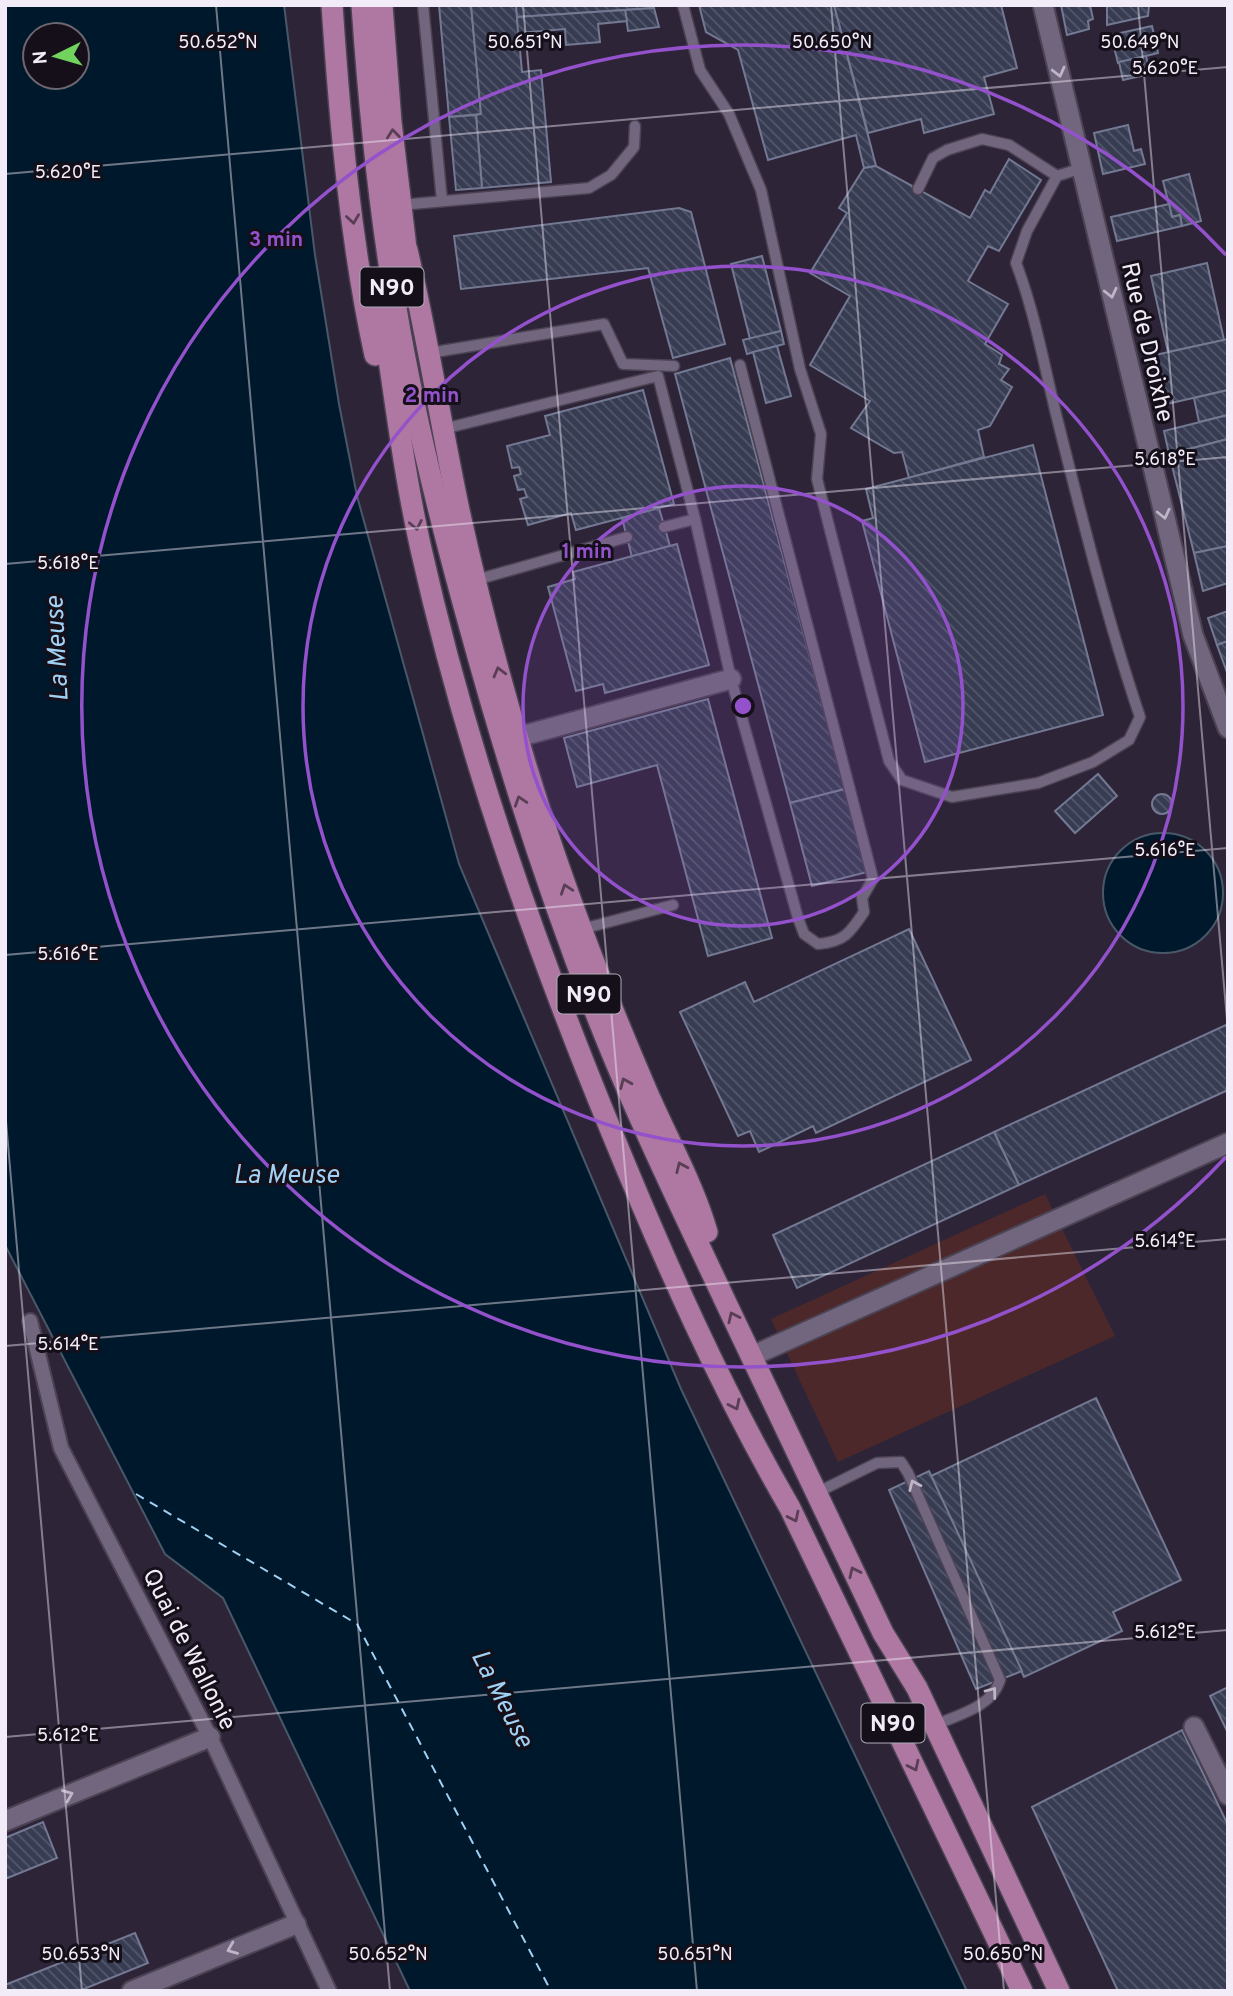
<svg xmlns="http://www.w3.org/2000/svg" width="1233" height="1996" viewBox="0 0 1233 1996" font-family="Overpass,sans-serif">
<style>
.grass{fill:#4c282b}
.water{fill:#00182b;stroke:#495869;stroke-width:2;fill-rule:evenodd}
.lines{fill:none;stroke-linecap:round;stroke-linejoin:round}
.ferry{stroke:#a0d0f3;stroke-width:2;stroke-dasharray:9 7;stroke-linecap:butt}
.building{fill:url(#building-back-hatch);stroke:#737992;stroke-width:2}
.service-casing{stroke:#4b4353;stroke-width:13}
.pedestrian-casing{stroke:#4b4353;stroke-width:18}
.minor-casing{stroke:#4b4353;stroke-width:23}
.primary-casing{stroke:#4b4353;stroke-width:24}
.service{stroke:#71667d;stroke-width:10}
.pedestrian{stroke:#71667d;stroke-width:14}
.minor{stroke:#71667d;stroke-width:19}
.primary{stroke:#ae78a2;stroke-width:21}
.oneway{stroke:#beb6c7}
.oneway2{stroke:#593e56}
.ticks{fill:none;stroke:#f2ecf9;stroke-width:2;stroke-opacity:0.45}
.ring{fill:none;stroke:#9352cb;stroke-width:3.5}
.labels{text-anchor:middle;stroke-width:6;stroke-linejoin:round;paint-order:stroke}
.shield{fill:#140f18;stroke:#afaab6;stroke-width:2}
.shield-label{font-size:23px;font-weight:bold;fill:#f2ecf9}
.street-label{font-size:24px;fill:#f2ecf9;stroke:#140f18}
.water-label{font-size:26px;font-style:italic;fill:#a0d0f3;stroke:#140f18}
.ticks-label{font-size:18px;text-anchor:middle;fill:#f2ecf9;stroke:#140f18;stroke-width:6;stroke-linejoin:round;paint-order:stroke}
.centre{fill:#9352cb;stroke:#140f18;stroke-width:3.5}
.ring-label{font-size:21px;text-anchor:middle;font-weight:bold;fill:#9352cb;stroke:#140f18;stroke-width:6;stroke-linejoin:round;paint-order:stroke}
</style>
<defs>
<pattern id="building-back-hatch" width="6" height="6" patternUnits="userSpaceOnUse" patternTransform="scale(1.75)"><rect width="6" height="6" fill="#373c52"/><path d="M-1 5l2 2M0 0l6 6M5-1l2 2" fill="none" stroke="#54586c"/></pattern>
</defs>
<rect width="100%" height="100%" fill="#2e2438"/>
<!-- grass -->
<path class="grass" d="M 1045,1194 L 1115,1336 L 838,1462 L 771,1319 Z"/>
<!-- water -->
<g class="water">
<path d="M 5,5 L 284,5 L 315,255 L 339,404 L 357,496 L 459,864 L 681,1389 L 967,1991 L 410,1991 L 223,1598 L 165,1554 L 5,1245 ZM 35,35 L 77,35 L 77,77 L 35,77 Z"/>
<circle cx="1163" cy="893" r="60"/>
</g>
<g class="lines">
<!-- ferry -->
<path class="ferry" d="M 136,1494 L 357,1624 L 551,1991"/>
</g>
<!-- building -->
<g class="building">
<path d="M 439,5 L 471,5 L 481,114 L 449,117 Z"/>
<path d="M 471,5 L 516,5 L 522,72 L 541,70 L 551,182 L 482,188 L 476,115 L 481,114 Z"/>
<path d="M 516,5 L 653,5 L 654,8 L 517,17 Z"/>
<path d="M 699,5 L 834,5 L 876,166 L 864,168 L 856,135 L 768,160 L 738,50 L 706,32 Z"/>
<path d="M 834,5 L 1001,5 L 1017,68 L 984,77 L 994,114 L 924,133 L 921,119 L 868,133 Z"/>
<path d="M 1061,5 L 1090,5 L 1093,19 L 1088,21 L 1089,29 L 1067,35 Z"/>
<path d="M 1107,5 L 1149,5 L 1148,16 L 1107,25 Z"/>
<path d="M 654,8 L 659,27 L 628,31 L 625,10 Z"/>
<path d="M 625,10 L 627,21 L 598,24 L 600,42 L 566,45 L 565,29 L 518,33 L 517,17 Z"/>
<path d="M 1152,26 L 1158,53 L 1118,63 L 1111,35 Z"/>
<path d="M 1146,56 L 1150,74 L 1123,80 L 1119,62 Z"/>
<path d="M 476,115 L 482,188 L 456,190 L 449,117 Z"/>
<path d="M 1128,125 L 1134,151 L 1141,149 L 1145,164 L 1103,174 L 1094,133 Z"/>
<path d="M 1009,159 L 1041,180 L 999,251 L 988,246 L 968,281 L 1008,304 L 985,344 L 1002,355 L 999,364 L 1009,369 L 1001,380 L 1012,387 L 990,426 L 978,430 L 984,457 L 909,478 L 902,452 L 894,453 L 851,428 L 870,401 L 810,365 L 850,296 L 810,273 L 847,213 L 839,208 L 864,168 L 876,166 L 970,218 L 985,190 L 990,193 Z"/>
<path d="M 1189,174 L 1201,221 L 1182,226 L 1180,215 L 1172,217 L 1163,181 Z"/>
<path d="M 1169,204 L 1172,217 L 1180,215 L 1182,226 L 1117,241 L 1111,217 Z"/>
<path d="M 679,208 L 691,212 L 725,344 L 673,358 L 648,268 L 461,289 L 454,236 Z"/>
<path d="M 762,256 L 781,331 L 750,339 L 731,264 Z"/>
<path d="M 1207,263 L 1224,340 L 1168,352 L 1151,276 Z"/>
<path d="M 781,331 L 784,344 L 747,354 L 743,340 Z"/>
<path d="M 1228,339 L 1228,390 L 1158,406 L 1146,357 Z"/>
<path d="M 777,346 L 791,396 L 766,403 L 753,352 Z"/>
<path d="M 730,358 L 845,789 L 790,803 L 675,374 Z"/>
<path d="M 643,390 L 674,504 L 576,530 L 571,513 L 528,525 L 520,499 L 527,497 L 524,489 L 518,490 L 514,476 L 521,474 L 519,467 L 512,468 L 507,446 L 550,435 L 545,416 Z"/>
<path d="M 1228,390 L 1228,415 L 1199,422 L 1194,398 Z"/>
<path d="M 1228,415 L 1228,439 L 1169,454 L 1164,431 Z"/>
<path d="M 1228,439 L 1228,546 L 1194,553 L 1169,454 Z"/>
<path d="M 1033,445 L 1103,715 L 925,762 L 862,521 L 873,518 L 866,489 Z"/>
<path d="M 659,508 L 670,546 L 632,557 L 622,518 Z"/>
<path d="M 677,544 L 709,665 L 605,693 L 603,684 L 576,691 L 548,587 L 575,579 L 573,572 Z"/>
<path d="M 1228,546 L 1228,583 L 1203,591 L 1194,553 Z"/>
<path d="M 1228,611 L 1228,641 L 1217,645 L 1208,618 Z"/>
<path d="M 1228,641 L 1228,675 L 1217,645 Z"/>
<path d="M 708,699 L 772,938 L 708,956 L 657,765 L 577,787 L 564,738 Z"/>
<path d="M 1098,774 L 1117,796 L 1075,833 L 1055,811 Z"/>
<path d="M 845,789 L 867,872 L 812,886 L 790,803 Z"/>
<circle cx="1162" cy="804" r="10"/>
<path d="M 909,929 L 971,1060 L 816,1133 L 813,1126 L 759,1152 L 750,1131 L 738,1136 L 680,1012 L 745,982 L 754,1002 Z"/>
<path d="M 1228,1024 L 1228,1090 L 1019,1185 L 994,1132 Z"/>
<path d="M 994,1132 L 1019,1185 L 797,1288 L 773,1235 Z"/>
<path d="M 1096,1398 L 1181,1580 L 1113,1612 L 1122,1631 L 1024,1677 L 931,1476 Z"/>
<path d="M 929,1471 L 1022,1671 L 976,1689 L 889,1490 Z"/>
<path d="M 1228,1687 L 1228,1733 L 1210,1696 Z"/>
<path d="M 1182,1730 L 1228,1825 L 1228,1991 L 1118,1991 L 1032,1807 Z"/>
<path d="M 43,1822 L 57,1858 L 5,1879 L 5,1838 Z"/>
<path d="M 135,1933 L 148,1963 L 79,1991 L 5,1991 L 5,1985 Z"/>
</g>
<g class="lines">
<!-- service casing -->
<g class="service-casing">
<g id="service">
<path d="M 423,5 L 442,201"/>
<path d="M 683,5 L 700,70 L 729,114 L 761,190 L 800,369 L 821,434 L 817,479 L 889,761 L 902,780 L 952,797 L 1038,783 L 1093,762 L 1129,740 L 1140,717 C 1107,619 1082,518 1057,418 C 1044,365 1035,313 1016,263 L 1027,231 L 1057,176 L 1082,168"/>
<path d="M 918,189 L 933,158 L 947,150 L 982,139 L 1009,145 L 1057,176"/>
<path d="M 401,205 L 589,188 L 611,175 L 634,147 L 635,126"/>
<path d="M 429,353 L 604,324 L 623,364 L 674,366"/>
<path d="M 443,429 L 658,376 L 695,519 L 731,679 L 798,918 L 804,934 L 818,944 C 844,942 850,933 864,912 L 862,898 L 873,879 L 740,365"/>
<path d="M 664,527 L 695,519"/>
<path d="M 476,580 L 627,537"/>
<path d="M 582,929 L 673,905"/>
<path d="M 816,1493 L 877,1463 L 901,1462 L 908,1473 L 1000,1680 C 992,1707 958,1715 935,1725"/>
</g>
</g>
<!-- pedestrian casing -->
<g class="pedestrian-casing">
<path id="pedestrian" d="M 30,1321 L 61,1448 L 210,1737 L 329,1991"/>
</g>
<!-- minor casing -->
<g class="minor-casing">
<g id="minor">
<path d="M 1043,5 L 1193,635 L 1228,728"/>
<path d="M 518,737 L 731,679"/>
<path d="M 752,1356 L 1228,1143"/>
<path d="M 1194,1727 L 1228,1795"/>
<path d="M 5,1821 L 210,1737"/>
<path d="M 132,1991 L 296,1924"/>
</g>
</g>
<!-- primary casing -->
<g class="primary-casing">
<g id="primary">
<path d="M 332,5 C 340,122 350,240 375,355"/>
<path d="M 362,5 C 368,92 376,178 389,263 C 407,389 438,513 472,635 C 508,766 549,894 599,1021 C 637,1117 683,1211 727,1305 C 779,1414 831,1524 883,1633 L 917,1688 L 1059,1991"/>
<path d="M 382,5 L 391,122 L 408,265"/>
<path d="M 407,250 C 428,338 441,427 460,515 C 484,623 513,730 548,835 C 577,922 611,1008 647,1092 C 667,1138 693,1184 707,1232"/>
<path d="M 379,294 C 393,379 402,465 421,549 C 466,750 534,943 612,1133 C 664,1260 721,1389 790,1508 L 1022,1991"/>
</g>
</g>
<!-- service -->
<use href="#service" class="service"/>
<!-- pedestrian -->
<use href="#pedestrian" class="pedestrian"/>
<!-- minor -->
<use href="#minor" class="minor"/>
<!-- primary -->
<use href="#primary" class="primary"/>
</g>
<!-- one-way arrows -->
<defs><path id="oneway-chevron" d="M-2-3.5L2.5 0L-2 3.5" fill="none" stroke-width="1.6" stroke-linecap="round" stroke-linejoin="round" transform="scale(1.75)"/></defs>
<g class="oneway">
<use href="#oneway-chevron" transform="translate(1059 72) rotate(76)"/>
<use href="#oneway-chevron" transform="translate(1111 293) rotate(77)"/>
<use href="#oneway-chevron" transform="translate(1164 514) rotate(77)"/>
<use href="#oneway-chevron" transform="translate(914 1485) rotate(-114)"/>
<use href="#oneway-chevron" transform="translate(992 1692) rotate(-53)"/>
<use href="#oneway-chevron" transform="translate(68 1795) rotate(-22)"/>
<use href="#oneway-chevron" transform="translate(232 1949) rotate(158)"/>
</g>
<g class="oneway2">
<use href="#oneway-chevron" transform="translate(393 134) rotate(-96)"/>
<use href="#oneway-chevron" transform="translate(353 219) rotate(82)"/>
<use href="#oneway-chevron" transform="translate(416 525) rotate(79)"/>
<use href="#oneway-chevron" transform="translate(499 672) rotate(-105)"/>
<use href="#oneway-chevron" transform="translate(520 801) rotate(-108)"/>
<use href="#oneway-chevron" transform="translate(566 889) rotate(-109)"/>
<use href="#oneway-chevron" transform="translate(625 1083) rotate(-113)"/>
<use href="#oneway-chevron" transform="translate(681 1167) rotate(-114)"/>
<use href="#oneway-chevron" transform="translate(733 1317) rotate(-115)"/>
<use href="#oneway-chevron" transform="translate(735 1405) rotate(64)"/>
<use href="#oneway-chevron" transform="translate(794 1517) rotate(64)"/>
<use href="#oneway-chevron" transform="translate(854 1572) rotate(-115)"/>
<use href="#oneway-chevron" transform="translate(914 1766) rotate(64)"/>
</g>
<!-- ticks -->
<path class="ticks" d="M 216,5 L 390,1991M 523,5 L 697,1991M 831,5 L 1004,1991M 1138,5 L 1228,1031M 5,174 L 1228,67M 5,564 L 1228,457M 5,955 L 1228,848M 5,1110 L 82,1991M 5,1346 L 1228,1239M 5,1737 L 1228,1630"/>
<!-- distance rings -->
<circle cx="743" cy="706" r="220" fill="#9352cb" fill-opacity=".12"/>
<g class="ring">
<circle cx="743" cy="706" r="220"/>
<circle cx="743" cy="706" r="440"/>
<path d="M1226 1157A661 661 0 1 1 1226 255"/>
</g>
<g class="labels">
<!-- shield labels -->
<g class="shield">
<rect x="360.5" y="267.5" width="63" height="39" rx="5"/>
<rect x="557.5" y="974.5" width="63" height="39" rx="5"/>
<rect x="861.5" y="1703.5" width="63" height="39" rx="5"/>
</g>
<g class="shield-label">
<text x="392" y="295">N90</text>
<text x="589" y="1002">N90</text>
<text x="893" y="1731">N90</text>
</g>
<!-- street labels -->
<g class="street-label">
<text transform="translate(1148 342) rotate(77)" y="8">Rue de Droixhe</text>
<text transform="translate(190 1649) rotate(63)" y="8">Quai de Wallonie</text>
</g>
<!-- water labels -->
<g class="water-label">
<text transform="translate(56 649) rotate(-93)" y="9">La Meuse</text>
<text x="286" y="1183">La Meuse</text>
<text transform="translate(503 1698) rotate(63)" y="9">La Meuse</text>
</g>
</g>
<g class="ticks-label">
<text x="218" y="48">50.652°N</text>
<text x="525" y="48">50.651°N</text>
<text x="832" y="48">50.650°N</text>
<text x="1140" y="48">50.649°N</text>
<text x="1165" y="74">5.620°E</text>
<text x="68" y="178">5.620°E</text>
<text x="1165" y="465">5.618°E</text>
<text x="68" y="569">5.618°E</text>
<text x="1165" y="856">5.616°E</text>
<text x="68" y="960">5.616°E</text>
<text x="1165" y="1247">5.614°E</text>
<text x="68" y="1350">5.614°E</text>
<text x="1165" y="1638">5.612°E</text>
<text x="68" y="1741">5.612°E</text>
<text x="81" y="1960">50.653°N</text>
<text x="388" y="1960">50.652°N</text>
<text x="695" y="1960">50.651°N</text>
<text x="1003" y="1960">50.650°N</text>
</g>
<circle cx="743" cy="706" r="10" class="centre"/>
<g class="ring-label">
<text x="276" y="246">3 min</text>
<text x="432" y="402">2 min</text>
<text x="587" y="558">1 min</text>
</g>
<!-- border -->
<rect width="1233" height="1996" fill="none" stroke="#f2ecf9" stroke-width="14"/>
<!-- north arrow -->
<g transform="translate(56 56) rotate(265)"><circle r="33" fill="#140f18" stroke="#6d6772" stroke-width="2"/>
<path d="M0-5L12 26L0 18L-12 26Z" fill="#71d35e"/>
<text y="-10" font-size="19" font-weight="bold" text-anchor="middle" fill="#f2ecf9">N</text>
</g>
</svg>
